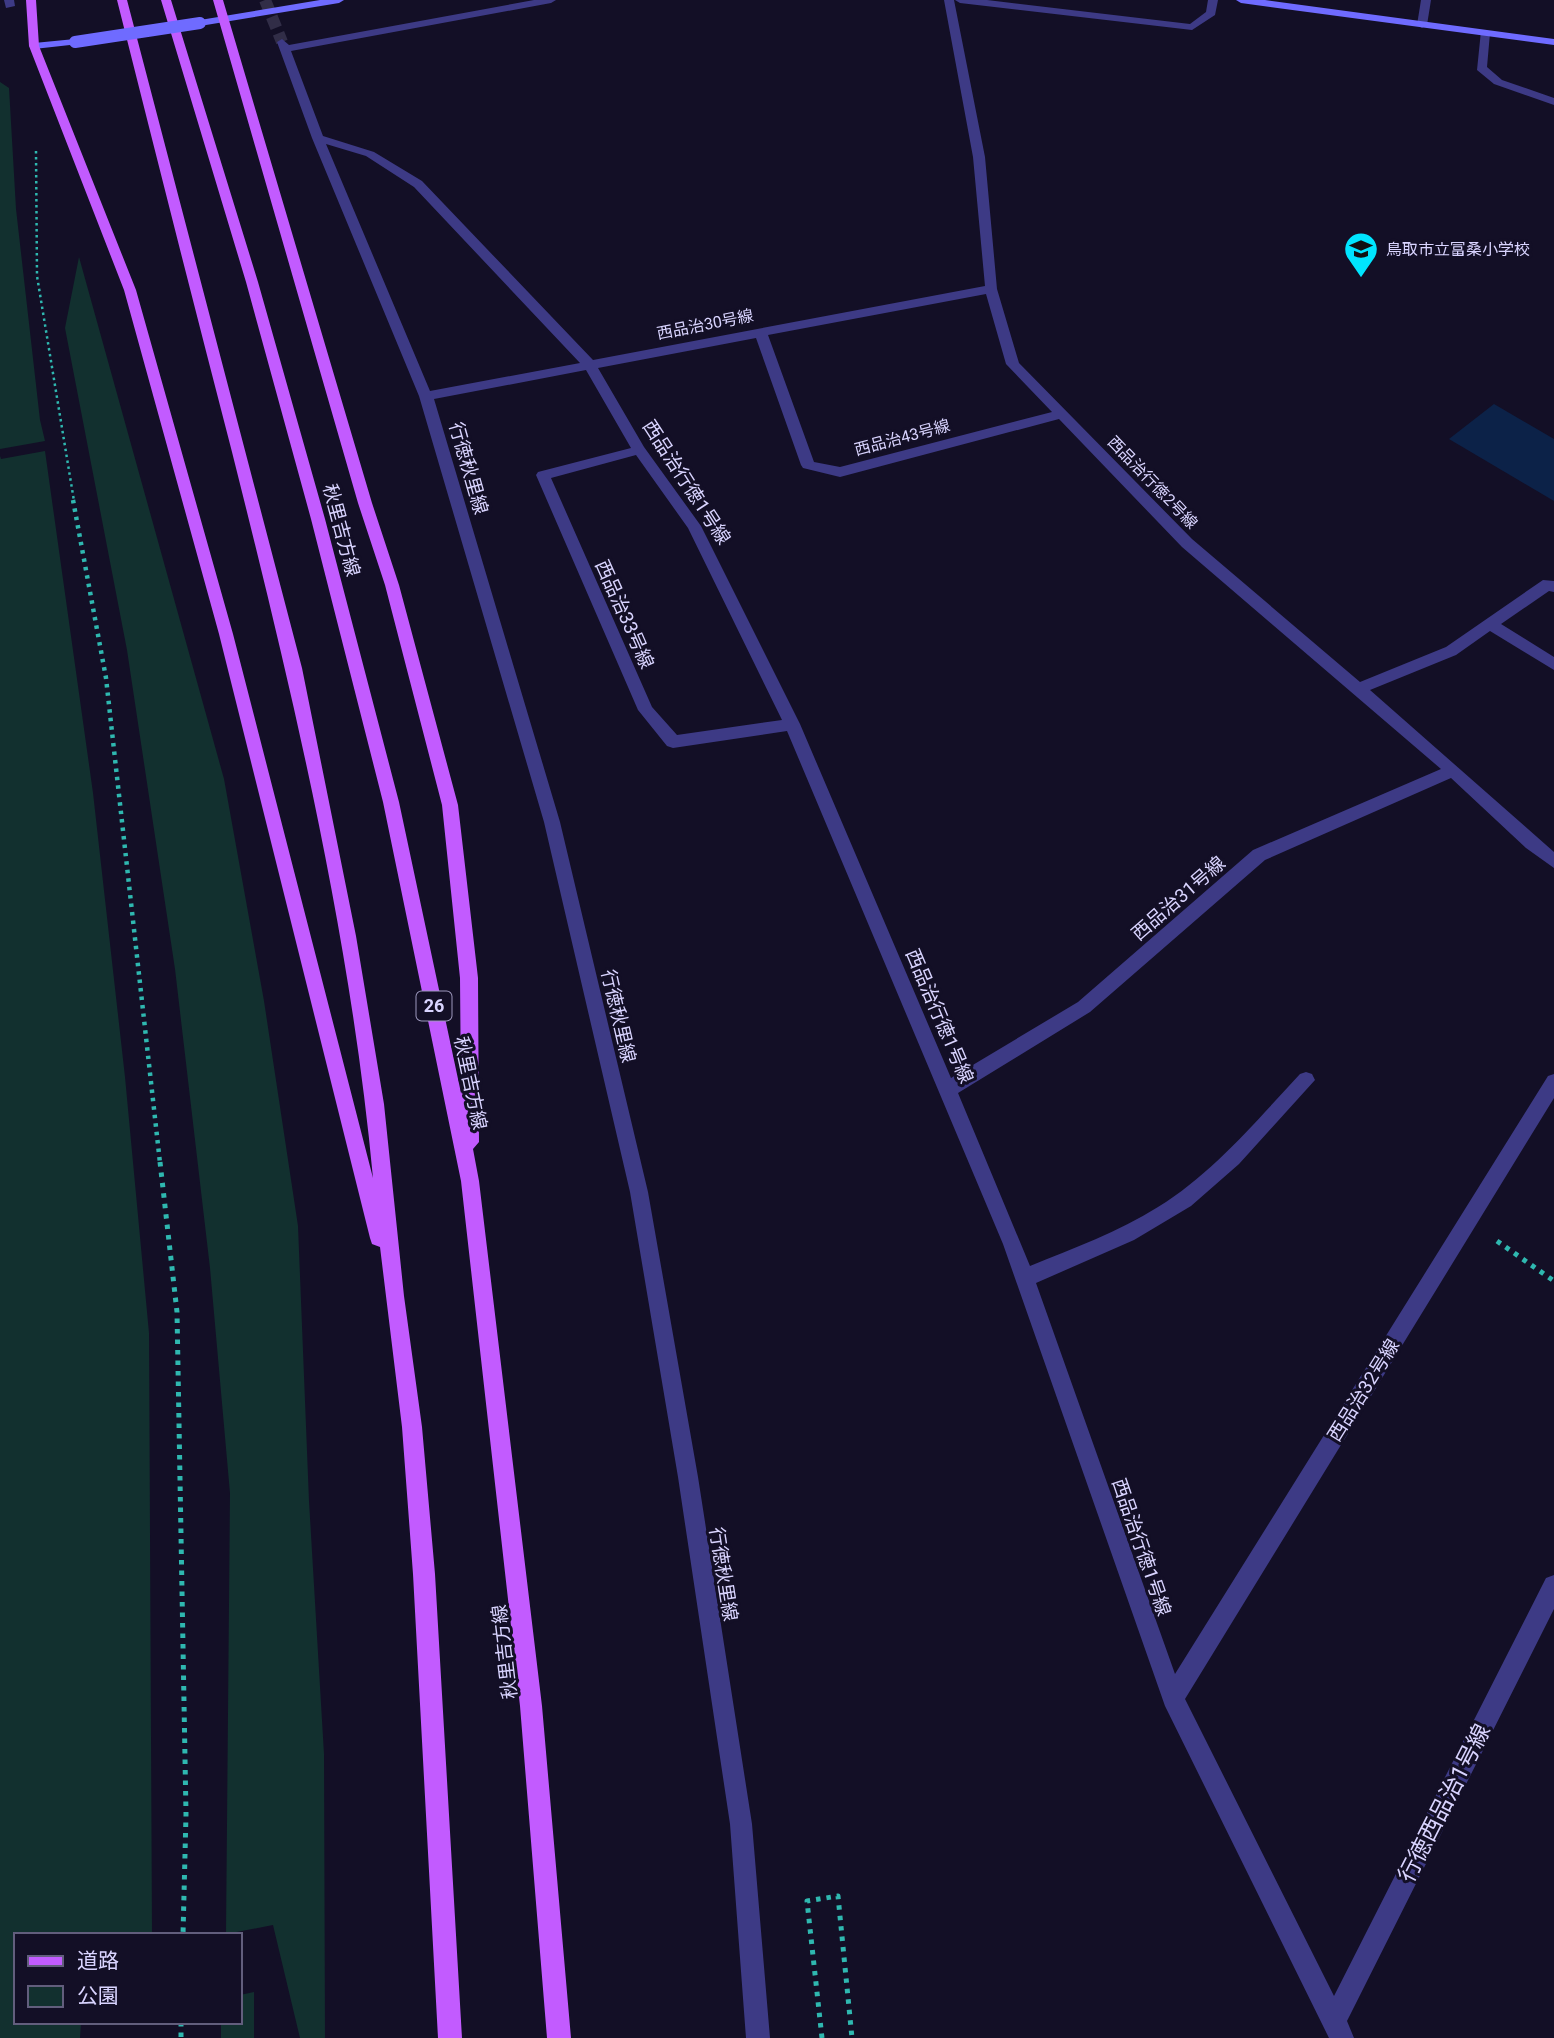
<svg xmlns="http://www.w3.org/2000/svg" width="1554" height="2038" viewBox="0 0 1554 2038" font-family="Roboto,'Noto Sans JP',sans-serif">
<style>
.green{fill:#12302f}
.water{fill:#0c2248}
.lines{fill:none;stroke-linecap:round;stroke-linejoin:round}
.street-tunnel{stroke:#312d47;stroke-width:12;stroke-dasharray:12 6;stroke-linecap:butt}
.path-far2{stroke:#2fb8b0;stroke-width:2.5;stroke-dasharray:2.5 3.5;stroke-linecap:butt}
.path-far1{stroke:#2fb8b0;stroke-width:4.5;stroke-dasharray:3.5 5;stroke-linecap:butt}
.path{stroke:#2fb8b0;stroke-width:5;stroke-dasharray:4.5 6;stroke-linecap:butt}
.street{fill:#3d3a85;fill-rule:evenodd}
.secondary{fill:#6f6bff;fill-rule:evenodd}
.primary{fill:#c25bff;fill-rule:evenodd}
.secondary-bridge{stroke:#6f6bff;stroke-width:12}
.labels{text-anchor:middle;stroke-width:6;stroke-linejoin:round;paint-order:stroke}
.far-poi-label{font-size:16px;fill:#d9d4ff;stroke:#130f26;text-anchor:start}
.far-street-label{font-size:16px;fill:#d9d4ff;stroke:#130f26}
.shield{fill:#130f26;stroke:#9e99be;stroke-width:2}
.shield-label{font-size:18px;font-weight:bold;fill:#d9d4ff}
.street-label{font-size:19px;fill:#d9d4ff;stroke:#130f26}
.near-street-label{font-size:23px;fill:#d9d4ff;stroke:#130f26}
</style>
<rect width="100%" height="100%" fill="#130f26"/>
<!-- green -->
<g class="green">
<path d="M 0,82 L 9,88 L 16,209 L 40,420 L 45,441 L 0,449 Z"/>
<path d="M 79,257 L 224,779 L 264,1001 L 298,1226 L 309,1501 L 324,1754 L 325,2038 L 300,2038 L 273,1925 L 226,1934 L 230,1493 L 210,1268 L 175,969 L 127,650 L 65,328 Z"/>
<path d="M 45,451 L 93,793 L 125,1077 L 149,1333 L 152,1935 L 16,1935 L 16,2022 L 81,2022 L 80,2038 L 0,2038 L 0,456 L 1,459 Z"/>
<path d="M 254,1992 L 254,2038 L 221,2038 L 221,2022 L 240,2022 L 240,1995 Z"/>
</g>
<!-- water -->
<path class="water" d="M 1494,404 L 1554,439 L 1554,501 L 1449,439 Z"/>
<g class="lines">
<!-- street-tunnel -->
<path class="street-tunnel" d="M 265,0 L 282,42"/>
<!-- path-far2 -->
<path class="path-far2" d="M 36,151 L 37,276 L 74,501"/>
<!-- path-far1 -->
<path class="path-far1" d="M 73,500 L 106,678 L 160,1163"/>
<!-- path -->
<g class="path">
<path d="M 160,1162 L 177,1312 L 186,1814 L 183,1935"/>
<path d="M 1497,1241 L 1554,1281"/>
<path d="M 181,2022 L 181,2038"/>
<path d="M 822,2038 L 807,1901 L 838,1896 L 852,2038"/>
</g>
<!-- street -->
<g class="street">
<path d="M 4,0 L 14,0 L 15,6 L 6,8 Z"/>
<path d="M 534,0 L 556,0 L 551,3 L 291,51 L 323,136 L 374,152 L 422,181 L 593,360 L 985,286 L 973,157 L 944,0 L 954,0 L 985,157 L 997,289 L 1019,363 L 1192,539 L 1360,682 L 1446,647 L 1543,580 L 1554,581 L 1554,592 L 1549,591 L 1501,624 L 1554,657 L 1554,670 L 1490,631 L 1456,655 L 1370,690 L 1554,852 L 1554,868 L 1526,848 L 1451,778 L 1265,860 L 1090,1012 L 958,1093 L 1030,1266 C 1074,1248 1118,1232 1158,1207 C 1213,1173 1256,1121 1300,1074 L 1306,1072 L 1312,1074 L 1315,1080 L 1239,1164 L 1191,1206 L 1134,1240 L 1036,1283 L 1175,1674 L 1548,1076 L 1554,1074 L 1554,1098 L 1185,1699 L 1334,1996 L 1546,1578 L 1554,1575 L 1554,1609 L 1347,2021 L 1354,2038 L 1329,2038 L 1165,1706 L 1003,1244 L 787,731 L 673,748 L 667,746 L 638,710 L 536,475 L 538,472 L 631,448 L 586,370 L 434,399 L 560,822 L 648,1192 L 698,1477 L 752,1824 L 770,2038 L 746,2038 L 730,1824 L 678,1477 L 630,1192 L 544,822 L 419,396 L 312,138 L 277,42 L 282,39 L 289,45 ZM 326,144 L 366,156 L 414,187 L 580,363 L 430,391 ZM 986,294 L 1006,364 L 1052,412 L 840,467 L 814,462 L 768,335 ZM 756,338 L 801,465 L 803,468 L 840,477 L 1059,419 L 1182,547 L 1441,769 L 1253,850 L 1078,1002 L 951,1078 L 800,724 L 701,526 L 644,447 L 598,368 ZM 636,455 L 688,528 L 782,720 L 677,735 L 652,707 L 551,478 Z"/>
<path d="M 955,0 L 987,0 L 1190,24 L 1206,12 L 1208,0 L 1218,0 L 1215,15 L 1192,30 L 960,3 Z"/>
<path d="M 1421,0 L 1431,0 L 1427,25 L 1422,28 L 1417,25 Z"/>
<path d="M 1481,31 L 1490,33 L 1487,67 L 1502,80 L 1554,98 L 1554,105 L 1494,84 L 1477,70 Z"/>
</g>
<!-- secondary -->
<g class="secondary">
<path d="M 320,0 L 344,0 L 339,3 L 200,26 L 195,23 L 200,20 Z"/>
<path d="M 1236,0 L 1265,0 L 1554,39 L 1554,45 L 1241,3 Z"/>
<path d="M 75,39 L 80,42 L 79,44 L 34,49 L 29,46 L 34,43 Z"/>
</g>
<!-- primary -->
<g class="primary">
<path d="M 26,0 L 36,0 L 39,46 L 136,290 L 233,634 L 373,1178 C 350,932 292,691 232,452 C 193,302 155,151 117,0 L 127,0 L 302,668 L 356,936 L 384,1104 L 404,1296 L 422,1427 L 435,1574 L 462,2038 L 438,2038 L 413,1574 L 402,1427 L 380,1247 L 372,1244 L 370,1238 L 219,634 L 124,290 L 29,46 Z"/>
<path d="M 161,0 L 171,0 L 258,282 L 325,519 L 399,802 L 461,1093 L 460,978 L 442,805 L 385,585 L 358,503 L 213,0 L 223,0 L 372,503 L 399,585 L 458,805 L 478,978 L 479,1142 L 473,1149 L 479,1181 L 542,1706 L 571,2038 L 547,2038 L 520,1706 L 461,1181 L 383,802 L 311,519 L 246,282 Z"/>
</g>
<!-- secondary-bridge -->
<path class="secondary-bridge" d="M 75,42 L 200,23"/>
</g>
<!-- icons -->
<defs>
<g id="school-pin" transform="scale(1.75)"><path d="M0 17L-7.5 6A9.5 9.5 0 1 1 7.5 6Z" fill="#00e5ff" stroke="#130f26"/><path d="M0-5L7-2L0 1L-7-2ZM-4 1L0 2.5L4 1V4Q0 6-4 4Z" fill="#111"/></g>
</defs>
<g fill-rule="evenodd">
<use href="#school-pin" x="1361" y="249"/>
</g>
<g class="labels">
<!-- far-poi labels -->
<g class="far-poi-label">
<text x="1386" y="255">鳥取市立富桑小学校</text>
</g>
<!-- far-street labels -->
<g class="far-street-label">
<text transform="translate(705 324) rotate(-11)" y="6">西品治30号線</text>
<text transform="translate(902 437) rotate(-15)" y="6">西品治43号線</text>
<text transform="translate(1153 482) rotate(46)" y="6">西品治行徳2号線</text>
</g>
<!-- shield labels -->
<rect class="shield" x="416.5" y="991.5" width="35" height="29" rx="5"/>
<g class="shield-label">
<text x="434" y="1012">26</text>
</g>
<!-- street labels -->
<g class="street-label">
<text transform="translate(469 468) rotate(74)" y="7">行徳秋里線</text>
<text transform="translate(687 482) rotate(57)" y="7">西品治行徳1号線</text>
<text transform="translate(342 530) rotate(75)" y="7">秋里吉方線</text>
<text transform="translate(625 614) rotate(66)" y="7">西品治33号線</text>
<text transform="translate(1178 898) rotate(-41)" y="7">西品治31号線</text>
<text transform="translate(619 1016) rotate(77)" y="7">行徳秋里線</text>
<text transform="translate(940 1016) rotate(67)" y="7">西品治行徳1号線</text>
<text transform="translate(471 1083) rotate(78)" y="7">秋里吉方線</text>
<text transform="translate(1363 1390) rotate(-58)" y="7">西品治32号線</text>
<text transform="translate(1142 1547) rotate(71)" y="7">西品治行徳1号線</text>
<text transform="translate(724 1574) rotate(81)" y="7">行徳秋里線</text>
<text transform="translate(504 1652) rotate(-97)" y="7">秋里吉方線</text>
</g>
<!-- near-street labels -->
<g class="near-street-label">
<text transform="translate(1444 1803) rotate(-63)" y="8">行徳西品治1号線</text>
</g>
</g>
<!-- legend -->
<rect x="14" y="1933" width="228" height="91" fill="#130f26" stroke="#625e7d" stroke-width="2"/>
<rect x="28" y="1956" width="35" height="10" fill="#c25bff" stroke="#625e7d" stroke-width="2"/>
<text x="77" y="1968" font-size="21" fill="#d9d4ff">道路</text>
<rect x="28" y="1986" width="35" height="21" fill="#12302f" stroke="#625e7d" stroke-width="2"/>
<text x="77" y="2003" font-size="21" fill="#d9d4ff">公園</text>
</svg>
